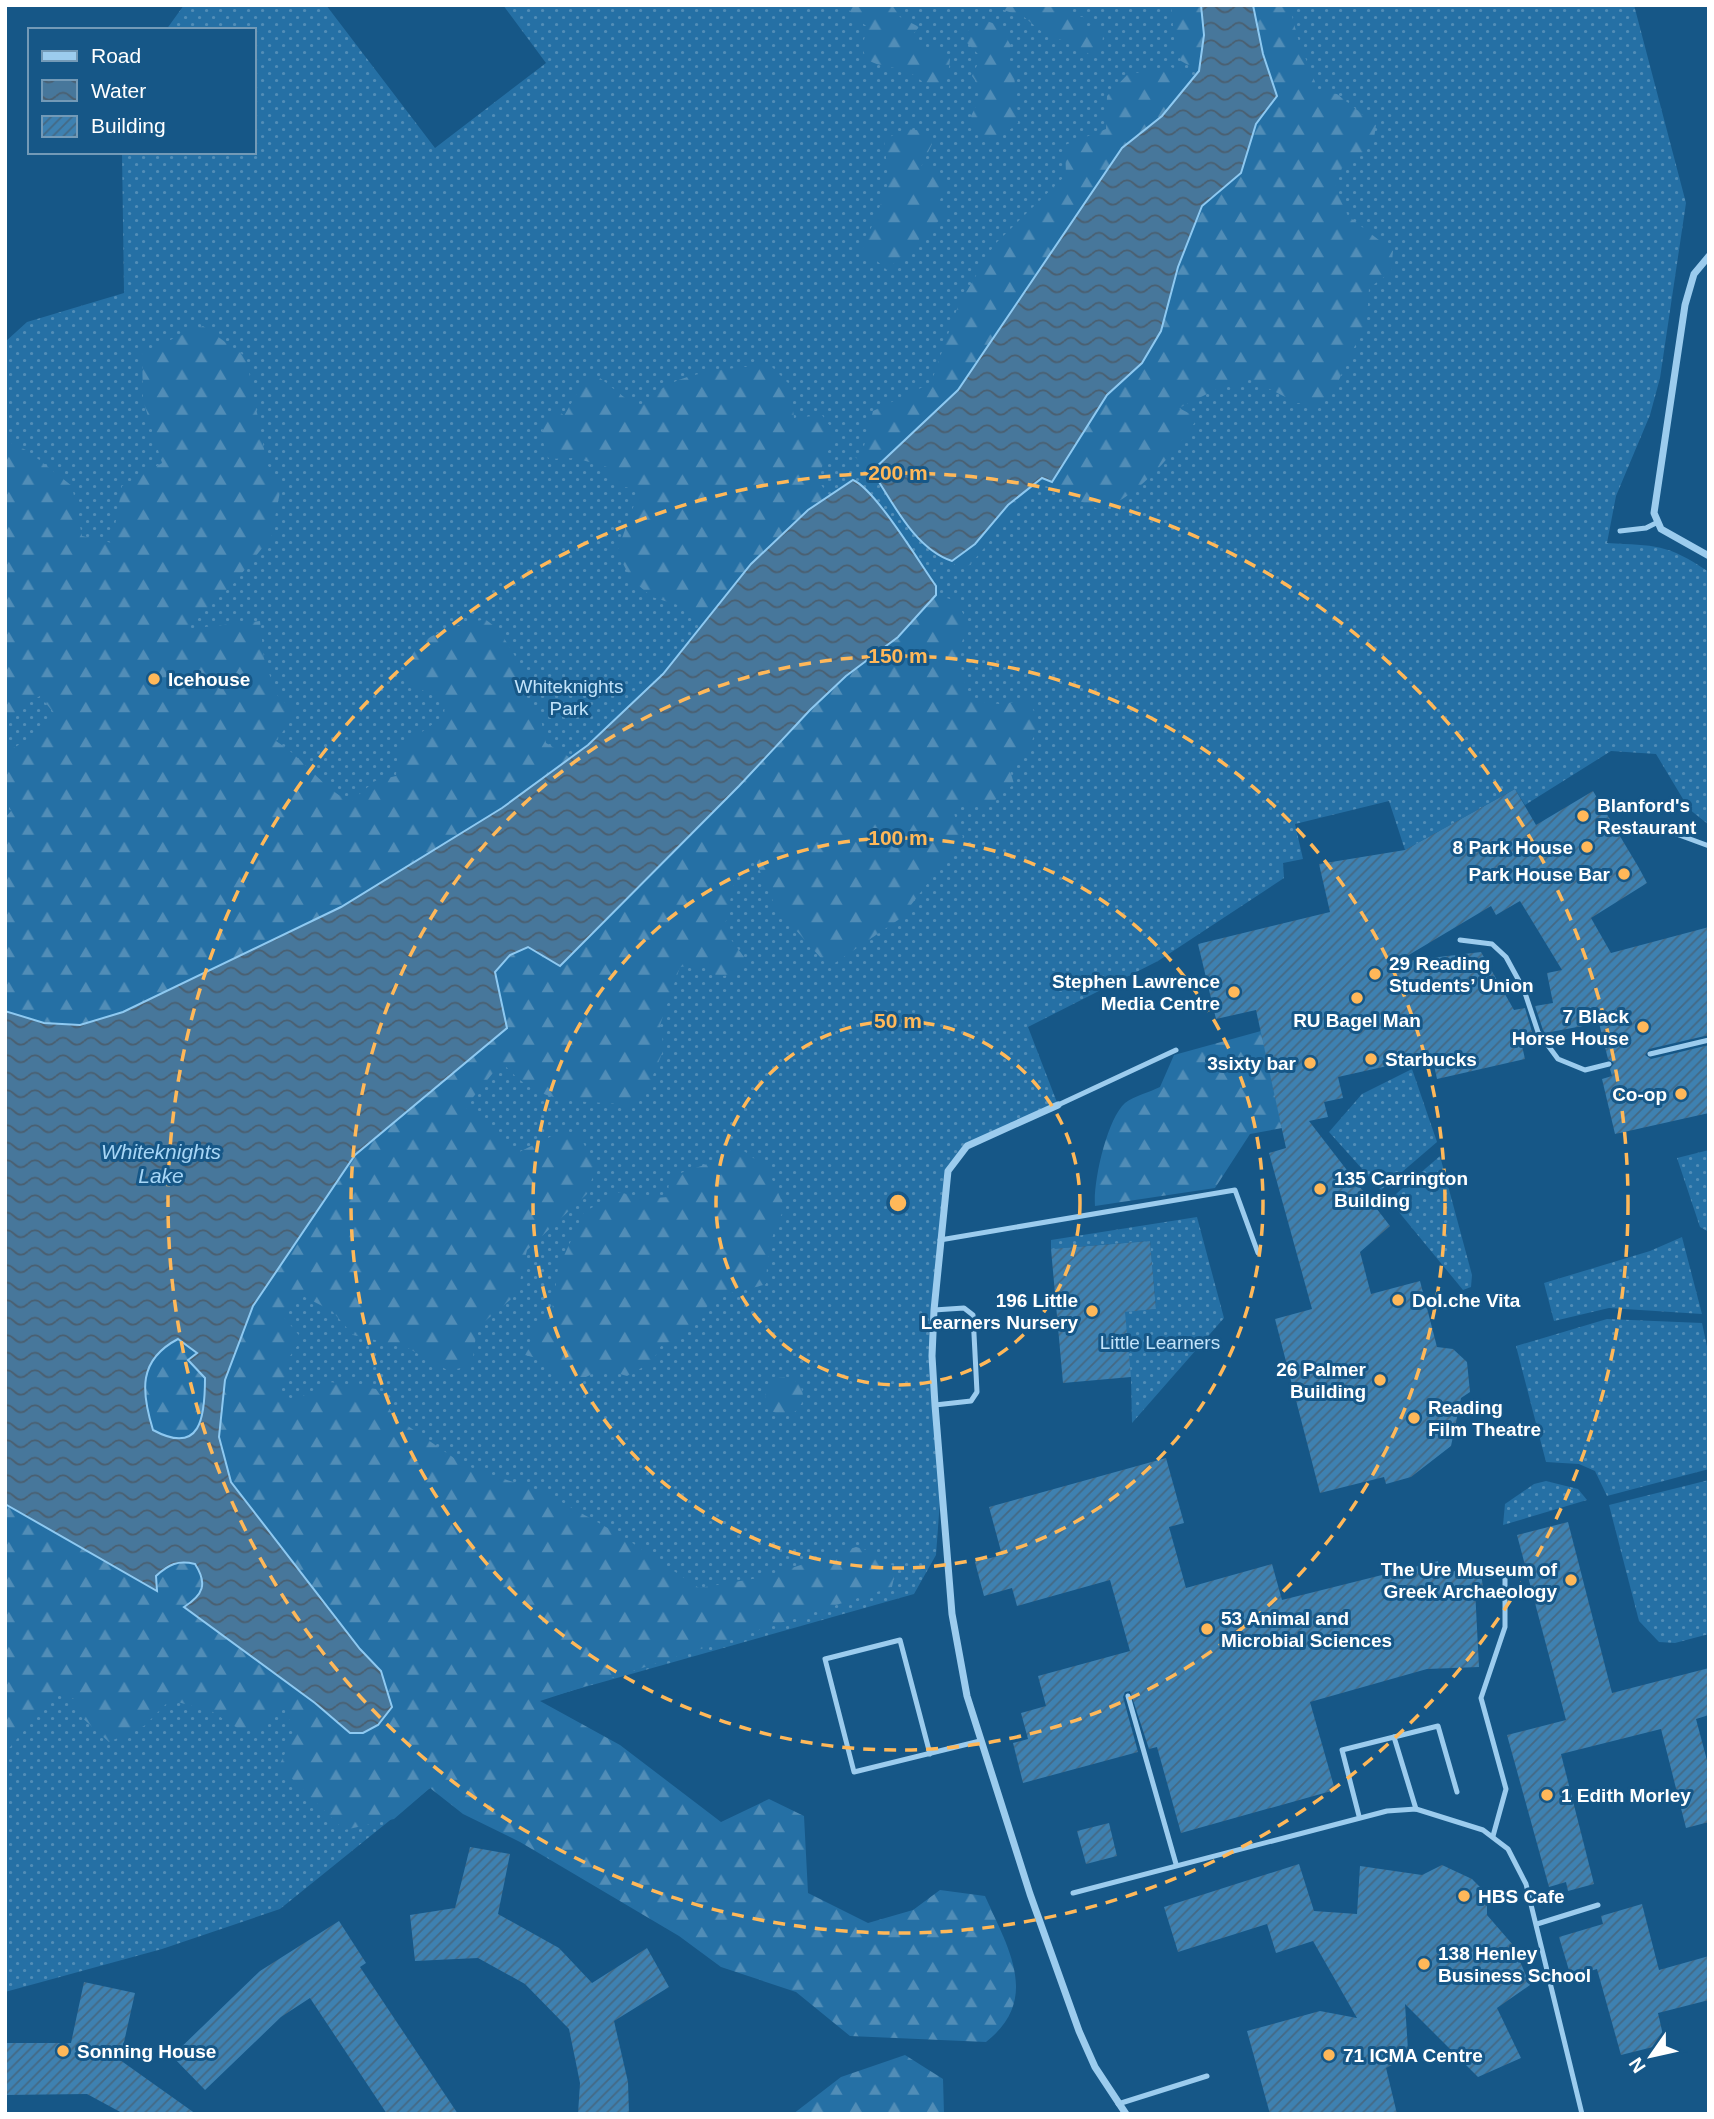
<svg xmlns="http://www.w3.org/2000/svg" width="1714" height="2119" viewBox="0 0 1714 2119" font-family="Arial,sans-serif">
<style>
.grass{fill:url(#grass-dots)}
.forest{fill:url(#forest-firs)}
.water{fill:url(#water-waves);stroke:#8ec9f1;stroke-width:2;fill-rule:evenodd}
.building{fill:url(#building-hatch)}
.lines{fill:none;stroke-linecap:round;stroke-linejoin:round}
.lane{stroke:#9cccee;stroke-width:5}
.street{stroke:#9cccee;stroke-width:7}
.ring{fill:none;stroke:#ffb859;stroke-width:3.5;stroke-dasharray:12 9}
.poi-dot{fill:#ffb859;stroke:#165787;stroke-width:2.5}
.labels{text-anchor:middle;stroke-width:6;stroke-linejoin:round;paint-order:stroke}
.poi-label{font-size:19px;font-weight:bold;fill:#fff;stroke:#165787;text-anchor:start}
.park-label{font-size:19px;fill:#c2e3fa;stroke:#165787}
.water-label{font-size:21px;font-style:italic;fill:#a7d6f6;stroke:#165787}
.centre{fill:#ffb859;stroke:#165787;stroke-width:3.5}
.ring-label{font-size:21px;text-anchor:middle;font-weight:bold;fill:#ffb859;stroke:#165787;stroke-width:6;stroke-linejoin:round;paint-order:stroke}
</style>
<defs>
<pattern id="grass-dots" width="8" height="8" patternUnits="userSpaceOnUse" patternTransform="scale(1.75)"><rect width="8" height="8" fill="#2570a5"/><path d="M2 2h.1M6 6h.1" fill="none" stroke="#518db7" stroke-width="1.8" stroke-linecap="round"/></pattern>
<pattern id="forest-firs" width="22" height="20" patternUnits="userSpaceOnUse" patternTransform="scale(1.75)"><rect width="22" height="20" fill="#2570a5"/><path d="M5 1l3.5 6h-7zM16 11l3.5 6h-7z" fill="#518db7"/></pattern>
<pattern id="water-waves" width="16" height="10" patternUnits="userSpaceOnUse" patternTransform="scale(1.75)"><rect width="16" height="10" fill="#47779b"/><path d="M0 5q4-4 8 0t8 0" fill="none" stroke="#4a5f70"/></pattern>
<pattern id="building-hatch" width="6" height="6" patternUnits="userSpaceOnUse" patternTransform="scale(1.75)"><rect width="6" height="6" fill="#3e81b1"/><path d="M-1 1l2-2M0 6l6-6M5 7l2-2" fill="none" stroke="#446984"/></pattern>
</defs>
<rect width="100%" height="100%" fill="#165787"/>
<!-- grass -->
<g class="grass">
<path d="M 184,5 L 326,5 L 435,148 L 546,63 L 503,5 L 1634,5 L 1686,203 L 1660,378 L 1650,415 L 1616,496 L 1607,543 C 1656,546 1666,543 1709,572 L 1709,825 L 1689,809 L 1656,754 L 1611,751 L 1525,805 L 1515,789 L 1405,850 L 1389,801 L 1295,824 L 1303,859 L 1283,863 L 1284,878 L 1158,961 L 1028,1027 L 1058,1105 L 967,1146 L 948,1171 L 932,1356 L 941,1487 L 936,1555 L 914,1594 L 539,1700 L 280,1909 L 162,1949 L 5,1992 L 5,342 L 27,322 L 124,293 L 122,152 L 254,152 L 254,30 L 166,30 Z"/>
<path d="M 1412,1069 L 1437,1142 L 1381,1190 L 1329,1132 L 1362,1094 Z"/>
<path d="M 1709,1150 L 1709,1232 L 1700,1227 L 1677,1158 Z"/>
<path d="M 1440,1156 L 1472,1275 L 1471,1287 L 1463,1290 L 1389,1200 Z"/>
<path d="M 1197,1217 L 1224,1318 L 1132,1423 L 1131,1377 L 1098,1314 L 1156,1309 L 1150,1241 L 1051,1249 L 1051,1240 Z"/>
<path d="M 1682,1237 L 1702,1314 L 1609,1308 L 1554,1321 L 1544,1283 L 1650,1251 Z"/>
<path d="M 1607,1319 L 1702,1323 L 1709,1356 L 1709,1469 L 1607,1496 L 1595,1471 L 1579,1464 L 1546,1462 L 1516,1346 Z"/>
<path d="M 1709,1480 L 1709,1634 L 1675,1643 L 1659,1642 L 1639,1621 L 1609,1505 Z"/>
<path d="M 1546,1481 L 1578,1489 L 1587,1500 L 1503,1525 L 1505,1504 L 1534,1484 Z"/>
</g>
<!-- forest -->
<g class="forest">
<path d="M 845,5 L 892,5 L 900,17 L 919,27 L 914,33 L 917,47 L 944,51 L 950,59 C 949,73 946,82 933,88 C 923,84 919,77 910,73 C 887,61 850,73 868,27 L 856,19 Z"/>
<path d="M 989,5 L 1069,5 L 1074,16 L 1083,17 L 1087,27 L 1095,25 L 1103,36 L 1102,45 L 1090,55 L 1076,44 L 1047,36 L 1024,17 Z"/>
<path d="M 1171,5 L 1201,5 L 1204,35 L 1199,71 L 1181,61 L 1175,46 Z"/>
<path d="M 1253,5 L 1289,5 L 1299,42 L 1319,92 L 1337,94 L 1376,125 L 1373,145 L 1342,168 L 1335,188 L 1348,216 L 1393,251 L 1391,272 L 1369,288 L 1367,320 L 1337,384 L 1318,405 L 1297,403 L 1250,379 L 1215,390 L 1179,408 L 1198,418 C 1172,454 1143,494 1100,510 L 1046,486 L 1014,512 L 970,565 L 958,569 L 952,561 L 975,544 L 1008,505 L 1042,478 L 1052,482 L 1107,395 L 1142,363 L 1161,331 L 1178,267 L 1202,206 L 1241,173 L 1256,124 L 1277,96 L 1263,54 Z"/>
<path d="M 987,21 L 1000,26 L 1011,46 L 1005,56 L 1015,66 C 1013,86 1018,103 1018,123 L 996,141 L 975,131 L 971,116 L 983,92 L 972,76 L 981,57 L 966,42 L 965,32 Z"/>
<path d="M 1169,66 L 1192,78 L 1162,116 L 1122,148 L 958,390 L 872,471 L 855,457 L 863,450 L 873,411 L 931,383 L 958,306 L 994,245 L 1066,175 L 1065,145 L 1106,129 L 1107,96 L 1127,75 Z"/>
<path d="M 905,129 L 926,131 L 932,144 L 921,167 L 939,170 L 946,186 L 934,214 L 944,210 L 945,215 L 887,270 L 877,261 L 866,260 L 862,250 L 889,184 L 884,140 Z"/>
<path d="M 203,326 L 246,357 L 267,464 L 281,487 L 271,537 L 234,583 L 186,629 L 260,621 L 264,658 L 276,694 L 296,713 L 276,741 C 307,761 318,784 350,802 L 375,781 L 396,776 L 398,749 L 444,716 L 445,702 L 422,690 L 406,676 C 411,633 449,629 485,619 L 499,630 L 524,671 L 523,695 L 540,715 L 546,743 L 571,758 L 502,808 L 341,907 L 123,1012 L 80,1025 L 44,1023 L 5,1011 L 5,818 L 11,811 L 5,796 L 5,752 C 24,744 42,729 53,712 L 40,696 L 22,706 L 5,722 L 5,440 L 28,451 L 72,486 L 82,536 L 112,543 L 122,486 L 162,463 L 143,400 L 142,352 Z"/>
<path d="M 769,364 L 790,385 L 794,418 L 822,415 L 835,433 L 817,480 L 830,496 C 779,531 741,577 703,624 L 678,605 L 652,597 L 631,579 L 617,552 L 639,491 L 615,484 L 607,467 L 575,458 L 548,459 C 541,438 538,422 556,407 L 564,416 L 590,370 L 639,409 C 669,369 723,371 769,364 Z"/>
<path d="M 936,595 L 957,601 L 968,624 L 958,654 L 969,700 L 999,704 L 1028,700 L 1039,721 L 1032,741 L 1010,770 L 1014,784 L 988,806 L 951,806 L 963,837 L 901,918 L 829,967 L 776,908 L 753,855 L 734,882 L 724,930 L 744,957 L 738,973 L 718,977 L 703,964 L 680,967 L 660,1025 L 664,1049 L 646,1092 L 628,1105 C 574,1099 540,1108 502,1062 L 465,1107 L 492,1125 L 515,1154 L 556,1134 L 579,1135 L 596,1167 L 587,1194 L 527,1250 L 517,1294 L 477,1328 L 472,1365 L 449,1371 L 406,1347 L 353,1335 L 332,1311 L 301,1295 L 283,1316 L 302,1339 L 288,1359 L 290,1379 L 276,1392 L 295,1400 L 330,1382 L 376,1389 L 395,1417 L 464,1465 L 547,1494 L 622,1536 L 699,1588 L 764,1577 L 856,1547 L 874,1552 L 896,1568 L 892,1587 L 540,1701 L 620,1745 L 721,1822 L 769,1799 L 804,1816 L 808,1893 L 868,1923 L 913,1910 L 940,1890 L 985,1896 C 1008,1948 1041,1999 986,2042 L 850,2036 L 796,1992 L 721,1967 L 679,1936 L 520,1842 L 463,1814 L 430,1788 L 394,1819 L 344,1830 L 279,1766 L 295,1732 L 283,1706 L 259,1727 L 242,1731 L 211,1711 L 170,1700 L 144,1726 L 109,1742 L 78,1714 L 74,1699 L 58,1691 L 5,1753 L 5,1504 L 157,1590 L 156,1576 C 169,1564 178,1560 195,1564 L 203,1577 L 203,1590 L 184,1608 L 315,1703 L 350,1733 L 381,1671 L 360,1649 L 231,1482 L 219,1437 L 225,1380 L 253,1306 L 355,1155 L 507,1028 L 495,971 L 510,955 L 528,947 L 560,966 L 739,786 L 810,710 L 846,676 L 898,637 Z"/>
<path d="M 1261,1031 L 1282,1128 L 1250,1134 L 1215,1188 L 1095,1206 C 1093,1182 1107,1119 1125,1103 C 1134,1096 1150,1092 1160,1087 L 1174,1055 Z"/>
<path d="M 737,1146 L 767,1168 L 785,1208 C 771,1232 767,1255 766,1284 C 753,1289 722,1293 714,1300 C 693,1318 693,1338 662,1344 L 652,1362 L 627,1376 L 602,1369 L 586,1377 L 560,1377 L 544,1360 L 525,1355 L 536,1326 L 551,1318 L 558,1269 L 584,1212 L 620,1192 L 642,1199 L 668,1197 L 669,1177 L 710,1163 Z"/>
<path d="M 178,1338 L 197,1353 L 188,1360 L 205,1378 C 205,1417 201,1456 152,1430 C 142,1390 137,1360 178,1338 Z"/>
<circle cx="784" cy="1396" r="19"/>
<path d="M 905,2055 L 943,2079 L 944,2114 L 793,2114 L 841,2077 Z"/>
</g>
<!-- water -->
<g class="water">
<path d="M 1201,5 L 1253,5 L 1263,54 L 1277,96 L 1256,124 L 1241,173 L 1202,206 L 1178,267 L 1161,331 L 1142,363 L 1107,395 L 1052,482 L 1042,478 L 1008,505 L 975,544 L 952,561 C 915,549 893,503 872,471 L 958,390 L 1122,148 L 1162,116 L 1199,71 L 1204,35 Z"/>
<path d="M 853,480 C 875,489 919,562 936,586 L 936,595 L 898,637 L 846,676 L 810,710 L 739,786 L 560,966 L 528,947 L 510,955 L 495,972 L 507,1028 L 355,1155 L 253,1306 L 225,1380 L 219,1437 L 231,1482 L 360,1649 L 381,1671 L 392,1707 L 378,1725 L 363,1733 L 350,1733 L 315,1703 L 184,1607 C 203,1595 208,1584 195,1564 C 178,1560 169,1564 156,1576 L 157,1591 L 5,1504 L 5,1011 L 44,1023 L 80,1025 L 123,1012 L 341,907 L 502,808 L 588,745 L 663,674 L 751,564 L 808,510 ZM 178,1339 L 197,1353 L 188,1360 L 205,1378 C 205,1417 201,1456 153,1430 C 141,1391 138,1360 178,1339 Z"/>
</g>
<!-- building -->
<g class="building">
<path d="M 1515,789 L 1536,825 L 1593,791 L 1639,868 L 1647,883 L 1591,918 L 1611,953 L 1709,927 L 1709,1035 L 1649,1049 L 1645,1055 L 1651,1059 L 1709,1045 L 1709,1113 L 1615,1134 L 1602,1079 L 1612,1076 L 1610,1069 L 1614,1063 L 1608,1059 L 1599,1023 L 1545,1033 L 1543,1030 L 1535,1006 L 1553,1003 L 1547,973 L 1562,970 L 1520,901 L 1496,915 L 1491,906 L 1397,962 L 1481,952 L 1514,1010 L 1525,1008 L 1533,1035 L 1520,1037 L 1525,1059 L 1437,1079 L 1432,1056 L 1338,1077 L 1343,1098 L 1324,1102 L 1328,1117 L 1309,1121 L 1390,1226 L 1360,1252 L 1371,1294 L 1420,1281 L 1437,1347 L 1453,1349 L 1467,1362 L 1470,1392 L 1461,1398 L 1451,1446 L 1411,1477 L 1386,1484 L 1384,1477 L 1320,1493 L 1275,1319 L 1312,1309 L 1269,1153 L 1286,1148 L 1256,1010 L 1216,1019 L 1198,944 L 1330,912 L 1319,864 L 1405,850 Z"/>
<path d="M 1150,1241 L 1156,1309 L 1125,1312 L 1131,1377 L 1063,1383 L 1051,1249 Z"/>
<path d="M 1166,1458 L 1184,1523 L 1169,1527 L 1186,1588 L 1272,1564 L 1282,1600 L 1438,1561 L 1440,1574 L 1480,1566 L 1483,1587 L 1475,1589 L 1479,1667 L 1427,1669 L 1310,1702 L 1335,1790 L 1181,1833 L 1157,1747 L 1149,1749 L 1130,1691 L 1125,1692 L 1123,1697 L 1138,1752 L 1023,1783 L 1013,1743 L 1028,1739 L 1021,1713 L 1046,1706 L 1038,1676 L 1130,1651 L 1110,1580 L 1017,1606 L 1012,1588 L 984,1596 L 975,1562 L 1002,1555 L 989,1507 Z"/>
<path d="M 1568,1522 L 1612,1693 L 1709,1668 L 1709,1715 L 1696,1719 L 1709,1768 L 1709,1822 L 1686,1828 L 1661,1729 L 1561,1754 L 1594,1884 L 1568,1891 L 1566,1882 L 1549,1887 L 1507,1735 L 1566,1720 L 1517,1535 Z"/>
<path d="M 1109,1823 L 1117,1856 L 1086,1864 L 1077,1831 Z"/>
<path d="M 470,1847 L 510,1854 L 498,1914 L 559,1948 L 592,1983 L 647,1948 L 669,1987 L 614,2021 L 628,2082 L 629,2114 L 578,2114 L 580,2083 L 569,2029 L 525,1984 L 478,1958 L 415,1961 L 410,1915 L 455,1908 Z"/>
<path d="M 1299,1864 L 1314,1911 L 1357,1914 L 1360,1866 L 1422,1875 L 1442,1865 L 1472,1879 L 1482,1889 L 1487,1901 L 1487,1915 L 1513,1945 L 1530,1985 L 1497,2008 L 1521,2058 L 1478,2077 L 1405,2004 L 1408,2050 L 1399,2061 L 1386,2068 L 1397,2114 L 1270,2114 L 1247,2031 L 1320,2011 L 1357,2018 L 1313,1941 L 1276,1953 L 1267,1924 L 1178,1952 L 1164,1907 Z"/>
<path d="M 1642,1904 L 1659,1970 L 1709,1956 L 1709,2000 L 1658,2013 L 1665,2044 L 1621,2055 L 1597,1969 L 1571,1977 L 1559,1937 L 1603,1924 L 1601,1916 Z"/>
<path d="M 339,1921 L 366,1963 L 360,1967 L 458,2114 L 387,2114 L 310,1998 L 281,2017 L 205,2090 L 172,2056 L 260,1971 Z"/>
<path d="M 84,1982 L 135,1993 L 120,2060 L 196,2114 L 124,2114 L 87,2094 L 5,2095 L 5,2043 L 71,2043 Z"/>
</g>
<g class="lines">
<!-- lane -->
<g class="lane">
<path d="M 1620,531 L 1646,528 L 1656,523"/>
<path d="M 1671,832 L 1709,846"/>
<path d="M 1460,940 L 1492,944 L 1506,957 L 1524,990 L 1538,1032 L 1558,1059 L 1585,1070 L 1609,1064"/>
<path d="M 1650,1054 L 1709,1040"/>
<path d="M 1058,1105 L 1176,1050"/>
<path d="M 940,1240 L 1235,1190 L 1258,1253"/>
<path d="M 934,1310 L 964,1308 L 973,1315 L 977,1392 L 971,1401 L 935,1405"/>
<path d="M 1128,1696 L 1176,1864"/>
<path d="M 1394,1737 L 1438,1726 L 1457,1792"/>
<path d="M 930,1754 L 900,1640 L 825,1659 L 854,1772 L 980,1741"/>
<path d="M 1359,1816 L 1342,1750 L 1394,1737 L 1416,1809"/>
<path d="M 1493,1836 L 1506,1789 L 1481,1698 L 1505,1627 L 1505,1569"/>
<path d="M 1073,1893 L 1387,1811 L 1416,1809 L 1483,1830 L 1508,1849 L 1526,1884 L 1582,2114"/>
<path d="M 1537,1924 L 1598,1905"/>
<path d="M 1118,2104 L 1207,2076"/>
</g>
<!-- street -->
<g class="street">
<path d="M 1709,256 L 1694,274 L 1685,305 L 1654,513 L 1661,529 L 1709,556"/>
<path d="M 1058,1105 L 967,1146 L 948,1171 L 934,1310 L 932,1356 L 935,1405 L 952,1614 L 967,1696 L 1030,1894 L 1079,2031 L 1095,2067 L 1126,2114"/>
</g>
</g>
<!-- distance rings -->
<g class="ring">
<circle cx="898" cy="1203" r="182"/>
<circle cx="898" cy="1203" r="365"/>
<circle cx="898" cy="1203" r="547"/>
<circle cx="898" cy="1203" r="730"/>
</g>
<!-- markers -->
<g class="poi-dot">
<circle cx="154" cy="679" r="7"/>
<circle cx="1583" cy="816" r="7"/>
<circle cx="1587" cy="847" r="7"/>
<circle cx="1624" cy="874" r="7"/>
<circle cx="1375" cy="974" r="7"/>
<circle cx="1234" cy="992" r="7"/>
<circle cx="1357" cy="998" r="7"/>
<circle cx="1643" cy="1027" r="7"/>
<circle cx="1371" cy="1059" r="7"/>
<circle cx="1310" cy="1063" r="7"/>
<circle cx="1681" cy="1094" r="7"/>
<circle cx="1320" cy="1189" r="7"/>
<circle cx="1398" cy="1300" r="7"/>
<circle cx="1092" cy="1311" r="7"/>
<circle cx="1380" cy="1380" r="7"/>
<circle cx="1414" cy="1418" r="7"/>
<circle cx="1571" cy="1580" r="7"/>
<circle cx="1207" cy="1629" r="7"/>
<circle cx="1547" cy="1795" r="7"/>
<circle cx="1464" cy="1896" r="7"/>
<circle cx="1424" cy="1964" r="7"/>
<circle cx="63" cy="2051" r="7"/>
<circle cx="1329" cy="2055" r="7"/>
</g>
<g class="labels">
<!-- poi labels -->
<g class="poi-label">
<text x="168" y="686">Icehouse</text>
<text x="1597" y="812">Blanford's<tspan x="1597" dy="22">Restaurant</tspan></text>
<text x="1573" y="854" text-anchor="end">8 Park House</text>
<text x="1610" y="881" text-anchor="end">Park House Bar</text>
<text x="1389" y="970">29 Reading<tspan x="1389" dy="22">Students’ Union</tspan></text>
<text x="1220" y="988" text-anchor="end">Stephen Lawrence<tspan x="1220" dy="22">Media Centre</tspan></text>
<text x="1629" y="1023" text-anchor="end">7 Black<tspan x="1629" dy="22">Horse House</tspan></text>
<text x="1357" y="1027" text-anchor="middle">RU Bagel Man</text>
<text x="1385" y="1066">Starbucks</text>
<text x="1296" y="1070" text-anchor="end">3sixty bar</text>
<text x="1667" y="1101" text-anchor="end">Co-op</text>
<text x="1334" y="1185">135 Carrington<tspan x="1334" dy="22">Building</tspan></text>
<text x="1078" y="1307" text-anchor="end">196 Little<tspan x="1078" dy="22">Learners Nursery</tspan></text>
<text x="1412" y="1307">Dol.che Vita</text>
<text x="1366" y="1376" text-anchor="end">26 Palmer<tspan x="1366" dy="22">Building</tspan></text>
<text x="1428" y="1414">Reading<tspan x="1428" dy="22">Film Theatre</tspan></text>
<text x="1557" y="1576" text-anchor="end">The Ure Museum of<tspan x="1557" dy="22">Greek Archaeology</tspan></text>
<text x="1221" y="1625">53 Animal and<tspan x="1221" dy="22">Microbial Sciences</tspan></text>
<text x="1561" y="1802">1 Edith Morley</text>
<text x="1478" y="1903">HBS Cafe</text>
<text x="1438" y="1960">138 Henley<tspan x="1438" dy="22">Business School</tspan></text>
<text x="77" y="2058">Sonning House</text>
<text x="1343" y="2062">71 ICMA Centre</text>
</g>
<!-- park labels -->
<g class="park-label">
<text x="569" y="693">Whiteknights<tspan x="569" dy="22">Park</tspan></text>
<text x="1160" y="1349">Little Learners</text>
</g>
<!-- water labels -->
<g class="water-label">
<text x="161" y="1159">Whiteknights<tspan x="161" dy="24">Lake</tspan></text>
</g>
</g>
<circle cx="898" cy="1203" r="10" class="centre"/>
<g class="ring-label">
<text x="898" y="480">200 m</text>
<text x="898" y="663">150 m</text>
<text x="898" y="845">100 m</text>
<text x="898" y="1028">50 m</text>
</g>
<!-- border -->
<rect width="1714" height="2119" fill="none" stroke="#ffffff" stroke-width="14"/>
<!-- legend -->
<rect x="28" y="28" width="228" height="126" fill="#165787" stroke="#739ab7" stroke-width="2"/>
<rect x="42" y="51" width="35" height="10" fill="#9cccee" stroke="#739ab7" stroke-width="2"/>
<text x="91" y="63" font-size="21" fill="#ffffff">Road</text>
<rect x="42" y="80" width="35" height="21" fill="url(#water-waves)" stroke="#739ab7" stroke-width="2"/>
<text x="91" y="98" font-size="21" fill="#ffffff">Water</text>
<rect x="42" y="116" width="35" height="21" fill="url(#building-hatch)" stroke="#739ab7" stroke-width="2"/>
<text x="91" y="133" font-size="21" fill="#ffffff">Building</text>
<!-- north arrow -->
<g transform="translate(1651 2056) rotate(236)" stroke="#165787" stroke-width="5" paint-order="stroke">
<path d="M0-5L12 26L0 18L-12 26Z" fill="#ffffff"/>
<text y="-10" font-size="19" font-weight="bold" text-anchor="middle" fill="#ffffff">N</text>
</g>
</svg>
